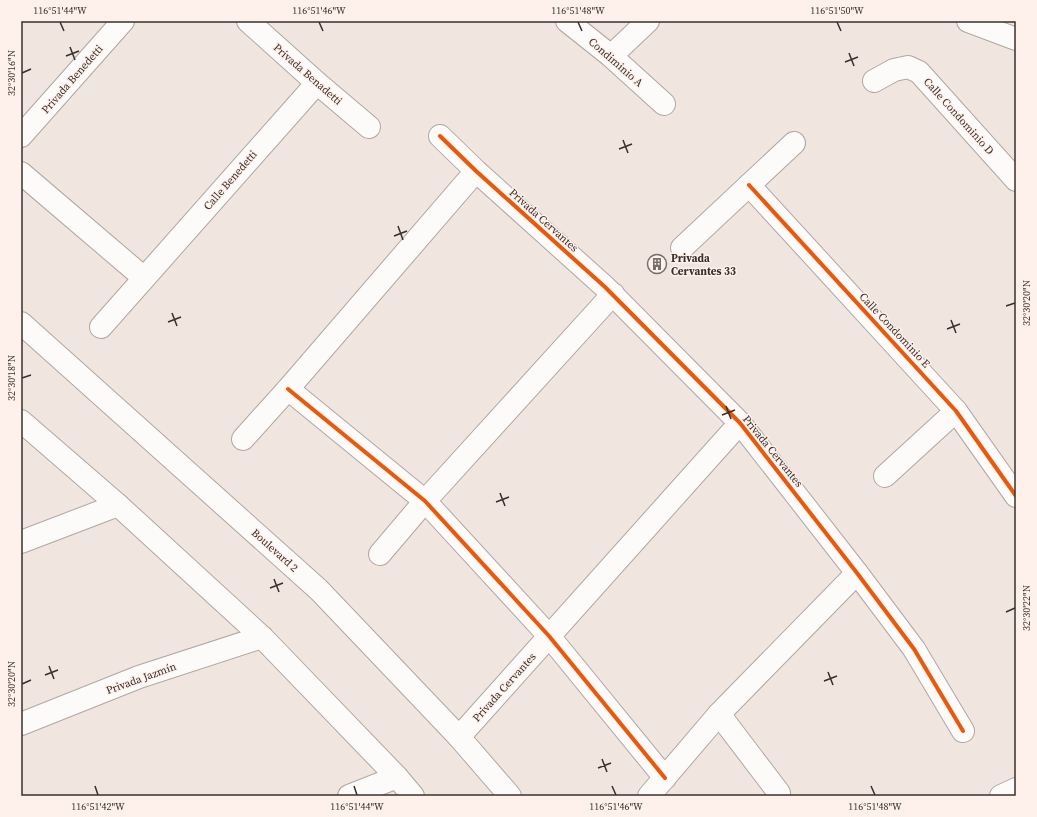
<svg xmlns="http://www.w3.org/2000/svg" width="1037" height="817" viewBox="0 0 1037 817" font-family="'Source Serif 4',serif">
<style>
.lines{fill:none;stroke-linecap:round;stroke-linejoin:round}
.street-casing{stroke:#b0a7a2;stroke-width:24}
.secondary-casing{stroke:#b0a7a2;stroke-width:24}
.street{stroke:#fdfbfa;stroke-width:22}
.secondary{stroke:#fdfbfa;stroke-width:22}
.cycleway-casing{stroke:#fef1eb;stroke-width:6}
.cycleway{stroke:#e8590c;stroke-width:4}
.ticks{fill:none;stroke:#38302c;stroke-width:1.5}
.labels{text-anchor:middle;stroke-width:3;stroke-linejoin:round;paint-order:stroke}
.street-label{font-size:11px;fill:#38302c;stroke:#fef1eb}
.poi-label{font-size:11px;font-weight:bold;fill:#38302c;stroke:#fef1eb;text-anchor:start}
.neatline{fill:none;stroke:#38302c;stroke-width:1.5}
.ticks-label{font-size:10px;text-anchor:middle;fill:#38302c}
</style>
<rect width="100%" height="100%" fill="#f0e5df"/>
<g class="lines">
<!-- street casing -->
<g class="street-casing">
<g id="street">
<path d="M 248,21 L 317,83 L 369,127"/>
<path d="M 567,21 L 611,56 L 664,104"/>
<path d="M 968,21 L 1016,39"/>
<path d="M 611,56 L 648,21"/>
<path d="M 874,81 L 894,70 L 908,67 L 919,72 L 1016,180"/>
<path d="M 21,136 L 123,21"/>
<path d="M 440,136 L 476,171 L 605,287 L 740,423 L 857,573 L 914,649 L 963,731"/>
<path d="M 21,173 L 144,278"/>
<path d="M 749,185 L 956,411 L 1016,496"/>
<path d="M 682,248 L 794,143"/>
<path d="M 101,327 L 317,83"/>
<path d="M 288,389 L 425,501 L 549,636 L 665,778"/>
<path d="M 243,439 L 288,389 L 476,171"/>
<path d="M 885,476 L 956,411"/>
<path d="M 21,542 L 118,505"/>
<path d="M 380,554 L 425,501 L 613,294"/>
<path d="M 719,714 L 779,793"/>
<path d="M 21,724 L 139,677 L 262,637"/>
<path d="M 459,737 L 740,423"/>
<path d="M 349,796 L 397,777"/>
<path d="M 649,796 L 719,714 L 857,573"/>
</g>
</g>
<!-- secondary casing -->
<g class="secondary-casing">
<g id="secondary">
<path d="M 21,323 L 319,590 L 459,737 L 510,796"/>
<path d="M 21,421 L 118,505 L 262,637 L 397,777 L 413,796"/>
<path d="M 1001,796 L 1016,789"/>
</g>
</g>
<!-- street -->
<use href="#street" class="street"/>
<!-- secondary -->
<use href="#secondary" class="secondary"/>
<!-- cycleway casing -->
<g class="cycleway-casing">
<g id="cycleway">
<path d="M 440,136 L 476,171 L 605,287 L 740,423 L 857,573 L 914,649 L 963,731"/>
<path d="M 749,185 L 956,411 L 1016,496"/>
<path d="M 288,389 L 425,501 L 549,636 L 665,778"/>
</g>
</g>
<!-- cycleway -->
<use href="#cycleway" class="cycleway"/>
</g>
<!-- ticks -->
<path class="ticks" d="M 60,22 L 64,31M 319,22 L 323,31M 578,22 L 582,31M 837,22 L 841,31M 70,47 L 75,60M 849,53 L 854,66M 66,56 L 79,51M 845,62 L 858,57M 22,73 L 31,69M 623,140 L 628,153M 619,149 L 632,144M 398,226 L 403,240M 394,236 L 407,231M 1006,306 L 1015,303M 172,313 L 177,326M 951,320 L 956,333M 168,322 L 181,317M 947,329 L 960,324M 22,378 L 31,375M 726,406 L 731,419M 722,415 L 735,410M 500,493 L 505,506M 496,502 L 509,497M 274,579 L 279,592M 270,588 L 283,583M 1006,612 L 1015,608M 49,666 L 54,679M 828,672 L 833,685M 45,675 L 58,670M 824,681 L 837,676M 22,684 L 31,680M 602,759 L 607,772M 598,768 L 611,763M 95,786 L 98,795M 354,786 L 357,795M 612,786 L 616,795M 871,786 L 875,795"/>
<!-- icons -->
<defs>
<g id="building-ring" transform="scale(1)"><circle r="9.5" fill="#fef1eb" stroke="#786f6b" stroke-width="1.5"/><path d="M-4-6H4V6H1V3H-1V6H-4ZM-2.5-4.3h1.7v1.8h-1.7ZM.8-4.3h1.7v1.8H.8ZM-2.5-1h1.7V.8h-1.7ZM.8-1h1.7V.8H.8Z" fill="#786f6b"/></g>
</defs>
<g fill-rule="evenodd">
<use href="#building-ring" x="657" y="264"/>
</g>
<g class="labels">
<!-- street labels -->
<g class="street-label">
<text transform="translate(616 62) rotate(41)" y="4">Condiminio A</text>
<text transform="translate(308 74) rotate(41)" y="4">Privada Benadetti</text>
<text transform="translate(72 79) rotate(-49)" y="4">Privada Benedetti</text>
<text transform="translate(959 116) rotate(48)" y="4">Calle Condominio D</text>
<text transform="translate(230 180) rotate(-49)" y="4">Calle Benedetti</text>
<text transform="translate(544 220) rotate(42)" y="4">Privada Cervantes</text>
<text transform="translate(895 330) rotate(47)" y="4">Calle Condominio E</text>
<text transform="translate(773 451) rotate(51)" y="4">Privada Cervantes</text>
<text transform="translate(275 550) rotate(42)" y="4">Boulevard 2</text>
<text transform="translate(141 678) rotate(-20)" y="4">Privada Jazmín</text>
<text transform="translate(504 687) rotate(-48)" y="4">Privada Cervantes</text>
</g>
<!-- poi labels -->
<g class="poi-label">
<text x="671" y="262">Privada<tspan x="671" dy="13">Cervantes 33</tspan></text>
</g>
</g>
<!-- border -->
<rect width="1037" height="817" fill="none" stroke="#fef1eb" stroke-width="44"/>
<rect x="22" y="22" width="993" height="773" class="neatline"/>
<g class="ticks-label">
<text x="60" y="14">116°51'44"W</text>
<text x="319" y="14">116°51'46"W</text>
<text x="578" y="14">116°51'48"W</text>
<text x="837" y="14">116°51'50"W</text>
<text transform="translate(11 73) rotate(-90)" y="4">32°30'16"N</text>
<text transform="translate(1026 303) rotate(-90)" y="4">32°30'20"N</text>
<text transform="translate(11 378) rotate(-90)" y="4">32°30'18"N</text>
<text transform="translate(1026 608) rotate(-90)" y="4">32°30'22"N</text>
<text transform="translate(11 684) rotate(-90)" y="4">32°30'20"N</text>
<text x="98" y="810">116°51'42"W</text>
<text x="357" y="810">116°51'44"W</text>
<text x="616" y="810">116°51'46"W</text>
<text x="875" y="810">116°51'48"W</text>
</g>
</svg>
